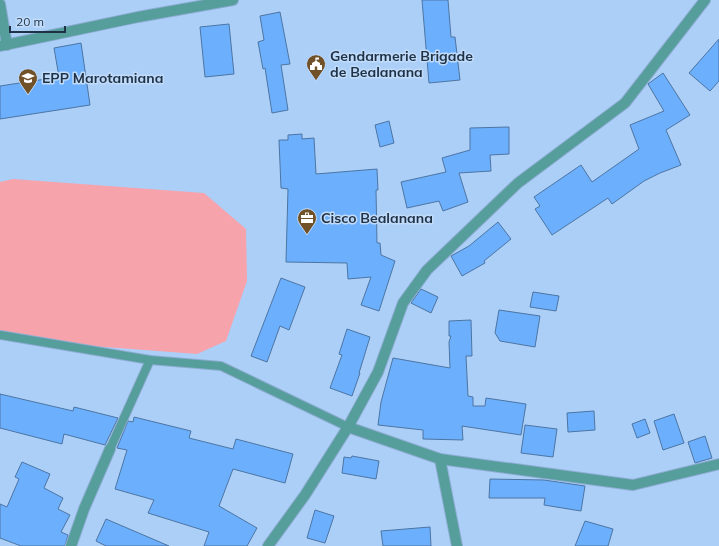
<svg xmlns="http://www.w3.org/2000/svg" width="719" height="546" viewBox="0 0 719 546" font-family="Mulish,sans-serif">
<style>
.green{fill:#f6a3ac}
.building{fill:#6cb0fd;stroke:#4c75a3}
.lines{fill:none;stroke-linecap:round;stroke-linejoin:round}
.service-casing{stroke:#8dacd1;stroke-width:10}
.minor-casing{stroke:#8dacd1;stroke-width:12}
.service{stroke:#559e9c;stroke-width:8}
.minor{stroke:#559e9c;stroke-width:10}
.labels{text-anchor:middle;stroke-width:3;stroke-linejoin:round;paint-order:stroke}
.poi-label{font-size:14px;font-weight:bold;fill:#1f3145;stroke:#c1dbfa;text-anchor:start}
</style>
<rect width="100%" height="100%" fill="#accff8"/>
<!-- green -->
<path class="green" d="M 13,179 L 204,193 L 246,229 L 247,281 L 226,341 L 197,354 L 0,339 L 0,182 Z"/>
<!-- building -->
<g class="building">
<path d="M 422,0 L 448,0 L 451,37 L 455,37 L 460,80 L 429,83 Z"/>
<path d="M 280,12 L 290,64 L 281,65 L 288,110 L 272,113 L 265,68 L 263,69 L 258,42 L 264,40 L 260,16 Z"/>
<path d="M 229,24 L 234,74 L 205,77 L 200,27 Z"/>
<path d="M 719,39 L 719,81 L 710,91 L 689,73 Z"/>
<path d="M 81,43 L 90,105 L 0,119 L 0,86 L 59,77 L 54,48 Z"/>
<path d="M 663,73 L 690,115 L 666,130 L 681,165 L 660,173 L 644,181 L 612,204 L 608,198 L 552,235 L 535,209 L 540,206 L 534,197 L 581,165 L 592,182 L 639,149 L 630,125 L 664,111 L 648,84 Z"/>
<path d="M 389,121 L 394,143 L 380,147 L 375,125 Z"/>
<path d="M 509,127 L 509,154 L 490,155 L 491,171 L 459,173 L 468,202 L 443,211 L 439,201 L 407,208 L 401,182 L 446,172 L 442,158 L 470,150 L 470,128 Z"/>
<path d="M 302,134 L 302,139 L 314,138 L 316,174 L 377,169 L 378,190 L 376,190 L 377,243 L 380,243 L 381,255 L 395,261 L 379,311 L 361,305 L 371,277 L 348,279 L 347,263 L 286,262 L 288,189 L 281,188 L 279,140 L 288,140 L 288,135 Z"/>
<path d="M 498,222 L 511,239 L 484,261 L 485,263 L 462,276 L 451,256 L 469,246 Z"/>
<path d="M 281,278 L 305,287 L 289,330 L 280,326 L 267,362 L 251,356 Z"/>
<path d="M 421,289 L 438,297 L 431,313 L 411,303 Z"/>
<path d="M 533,292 L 559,296 L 556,311 L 530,307 Z"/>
<path d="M 499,310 L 540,316 L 535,347 L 500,341 L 495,333 Z"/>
<path d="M 471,320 L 472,356 L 466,356 L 468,396 L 473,397 L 473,406 L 485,406 L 486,398 L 526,404 L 521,435 L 462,426 L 463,440 L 423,439 L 423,430 L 378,425 L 381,402 L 393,358 L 450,368 L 449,342 L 451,336 L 449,336 L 449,321 Z"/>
<path d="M 347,329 L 370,337 L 359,373 L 360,373 L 352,396 L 330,388 L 342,355 L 339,354 Z"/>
<path d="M 0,394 L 73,411 L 74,407 L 118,418 L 105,445 L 64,434 L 62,444 L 0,428 Z"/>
<path d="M 594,411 L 595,430 L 568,432 L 567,413 Z"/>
<path d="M 674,414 L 684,443 L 663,450 L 654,421 Z"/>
<path d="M 134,417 L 191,431 L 189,438 L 233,449 L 236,439 L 293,454 L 285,483 L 233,469 L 219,506 L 257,528 L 247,546 L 204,546 L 209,532 L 148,513 L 154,500 L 115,489 L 127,450 L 117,448 L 128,421 L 133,422 Z"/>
<path d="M 645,419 L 650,433 L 637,438 L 632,424 Z"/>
<path d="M 525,425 L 557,429 L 553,457 L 521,453 Z"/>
<path d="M 705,436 L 712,458 L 695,463 L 688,442 Z"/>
<path d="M 352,456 L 379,461 L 376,479 L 342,473 L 344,457 L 351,458 Z"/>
<path d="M 22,462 L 50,474 L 44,488 L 63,498 L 58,509 L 70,515 L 61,532 L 68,535 L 65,546 L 21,546 L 0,538 L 0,504 L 7,507 L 19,479 L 15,477 Z"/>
<path d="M 490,479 L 544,480 L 585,486 L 581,511 L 544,505 L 545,498 L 489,498 Z"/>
<path d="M 315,510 L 334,516 L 325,543 L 307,538 Z"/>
<path d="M 106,519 L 169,546 L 106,546 L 96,541 Z"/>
<path d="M 585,521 L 613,529 L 608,546 L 575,546 Z"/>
<path d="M 430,527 L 431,546 L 383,546 L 381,531 Z"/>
</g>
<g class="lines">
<!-- service casing -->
<g class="service-casing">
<g id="service">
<path d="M 0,335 L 150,360 L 221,366 L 348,427"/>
<path d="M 110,449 L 150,360"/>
</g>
</g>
<!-- minor casing -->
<g class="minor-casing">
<g id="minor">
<path d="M 0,4 L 7,45"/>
<path d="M 0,46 L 138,17 L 233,0"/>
<path d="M 348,427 L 440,459 L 633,485 L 719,464"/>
<path d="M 440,459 L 457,546"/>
<path d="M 71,546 L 84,509 L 110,449"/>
<path d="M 268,546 L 305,495 L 348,427 L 378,372 L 403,303 L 427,270 L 518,183 L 625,103 L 705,0"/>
</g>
</g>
<!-- service -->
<use href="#service" class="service"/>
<!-- minor -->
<use href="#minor" class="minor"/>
</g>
<!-- icons -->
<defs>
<g id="civic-pin" transform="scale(1)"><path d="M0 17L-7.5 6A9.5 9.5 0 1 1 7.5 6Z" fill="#715127" stroke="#c1dbfa"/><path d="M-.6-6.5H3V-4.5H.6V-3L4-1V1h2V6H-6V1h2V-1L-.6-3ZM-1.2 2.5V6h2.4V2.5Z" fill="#fff"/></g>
<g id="school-pin" transform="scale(1)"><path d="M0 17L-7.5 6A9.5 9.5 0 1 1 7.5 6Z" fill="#715127" stroke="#c1dbfa"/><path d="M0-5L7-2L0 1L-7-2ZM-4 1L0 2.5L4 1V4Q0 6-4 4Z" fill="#fff"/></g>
<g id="office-pin" transform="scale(1)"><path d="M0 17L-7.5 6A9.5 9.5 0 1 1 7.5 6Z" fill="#715127" stroke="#c1dbfa"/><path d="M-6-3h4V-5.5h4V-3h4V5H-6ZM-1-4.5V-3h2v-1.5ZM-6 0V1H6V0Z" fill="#fff"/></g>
</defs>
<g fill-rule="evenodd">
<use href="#civic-pin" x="316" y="64"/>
<use href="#school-pin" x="28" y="78"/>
<use href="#office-pin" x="307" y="218"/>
</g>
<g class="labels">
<!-- poi labels -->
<g class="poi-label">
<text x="330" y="61">Gendarmerie Brigade<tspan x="330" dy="16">de Bealanana</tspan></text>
<text x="42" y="83">EPP Marotamiana</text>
<text x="321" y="223">Cisco Bealanana</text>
</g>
</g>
<!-- scale -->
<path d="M10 26v6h55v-6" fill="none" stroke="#1f3145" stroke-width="2"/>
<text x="16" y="26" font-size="12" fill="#1f3145" stroke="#c1dbfa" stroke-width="3" paint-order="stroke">20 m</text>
</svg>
